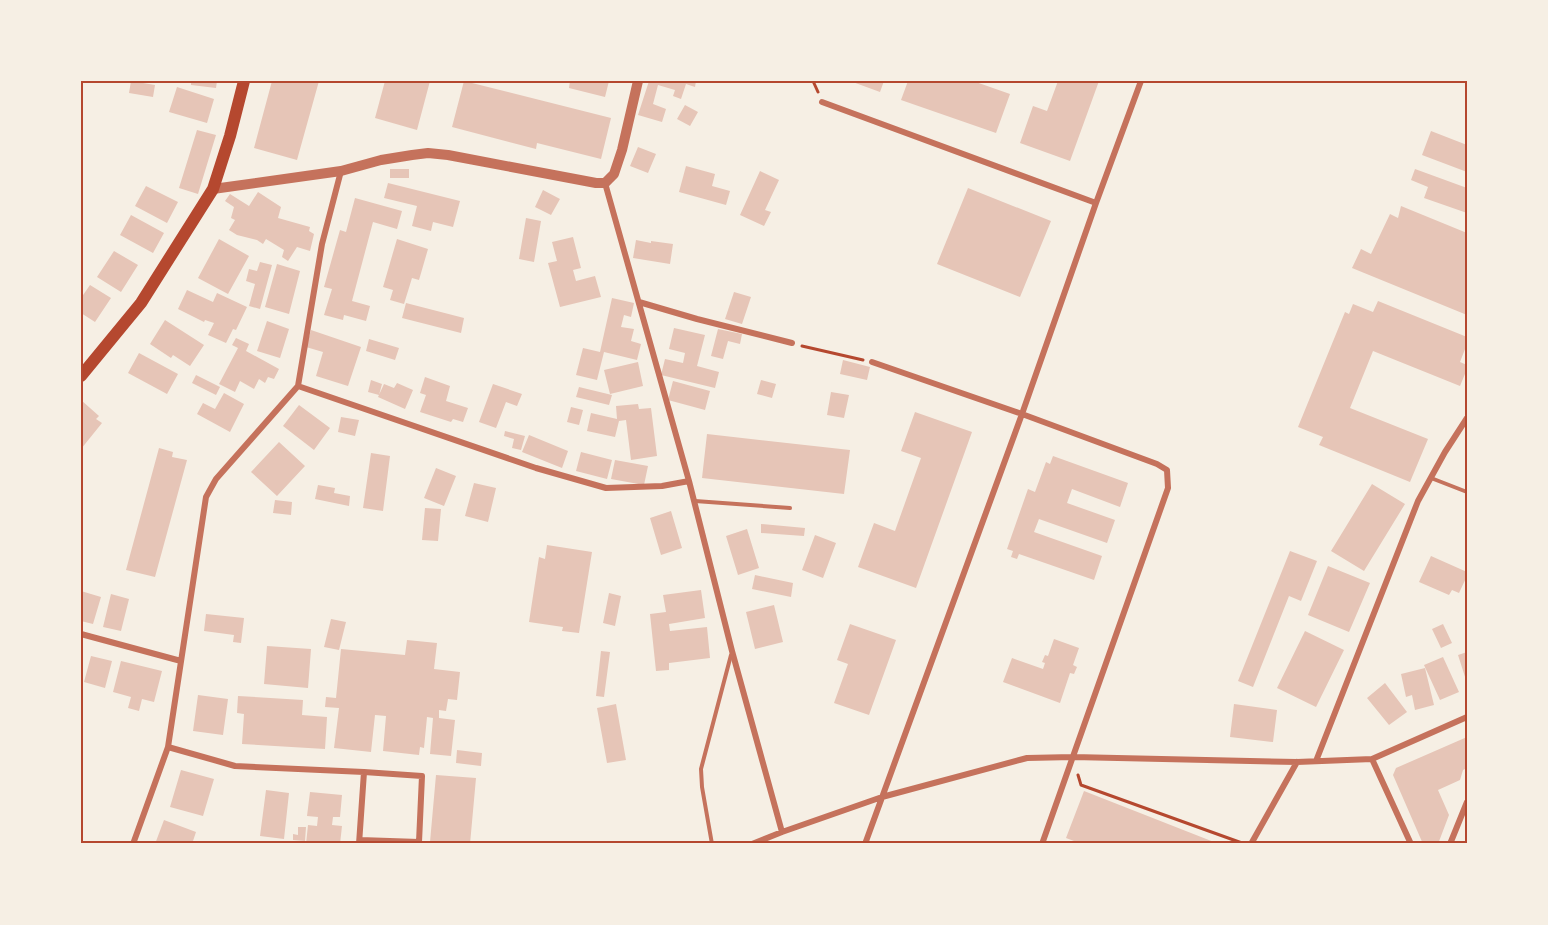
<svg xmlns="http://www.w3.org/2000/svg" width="1548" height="925" font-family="'Exo 2',sans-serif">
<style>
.building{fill:#e6c5b7}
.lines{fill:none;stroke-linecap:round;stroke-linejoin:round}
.path{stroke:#b5482f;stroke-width:3}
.service{stroke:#c5725c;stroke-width:4}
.minor{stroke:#c5725c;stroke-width:6}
.tertiary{stroke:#c5725c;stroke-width:10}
.secondary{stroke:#b5482f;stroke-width:12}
.neatline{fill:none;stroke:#b5482f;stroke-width:2}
</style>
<rect width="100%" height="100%" fill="#f6efe4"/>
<path class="building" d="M131 81 155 85 153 97 129 93Z
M191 81H217L216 88 191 85Z
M272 81H319L297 160 254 148Z
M385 81H430L417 130 375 118Z
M464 81 611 118 601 159 537 143 536 149 452 127Z
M570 81H609L605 97 569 88Z
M649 81H696L695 87 686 84 681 99 673 96 675 90 658 85 653 104 666 109 662 122 638 115Z
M850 81H884L880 92Z
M908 81H973L1010 94 996 133 901 100Z
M1058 81H1099L1070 161 1020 143 1033 106 1047 111Z
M177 87 214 99 207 123 169 112Z
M685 105 698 112 690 126 677 119Z
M197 130 216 135 198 194 179 188Z
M1431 131 1467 145V172L1422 155Z
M638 147 656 154 648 173 630 166Z
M686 166 715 174 712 186 730 191 726 205 679 192Z
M390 169H409V178H390Z
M1415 169 1467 188V213L1424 198 1428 187 1411 180Z
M760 171 779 180 765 210 771 212 764 226 740 215Z
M388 183 460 201 453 227 433 222 431 231 412 226 417 206 384 198Z
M146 186 178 202 167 223 135 206Z
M968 188 1051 221 1020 297 937 264Z
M543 190 560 199 551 215 535 207Z
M258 192 281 207 278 218 310 227 309 231 314 234 310 251 297 247 288 261 282 257 284 250 266 239 263 244 257 240 237 235 229 230 235 220 231 218 234 207 225 201 230 194 249 206Z
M355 198 402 211 397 229 373 222 352 301 370 306 366 321 344 315 343 320 324 315 332 289 324 287 340 230 346 232Z
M1401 206 1467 233V315L1352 268 1361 249 1371 254 1390 214 1398 218Z
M131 215 164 233 153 253 120 235Z
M526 218 541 221 534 262 519 259Z
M573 237 581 268 573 270 576 281 595 276 601 297 560 307 548 263 557 261 552 242Z
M219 239 249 256 228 294 198 278Z
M397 239 428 249 419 280 412 278 404 304 390 300 393 290 383 287Z
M636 240 651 243V241L673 244 670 264 633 258Z
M114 251 138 265 121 292 97 277Z
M260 262 272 265 260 309 249 306 255 284 246 281 249 269 257 271Z
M277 264 300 271 289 314 265 307Z
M90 285 111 298 95 322 81 313V298Z
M187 290 213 302 217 293 247 307 236 330 233 329 226 343 208 335 214 323 205 320 204 322 178 309Z
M734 292 751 297 742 324 725 319Z
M612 298 634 303 631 317 624 315 621 327 634 329 631 341 641 344 637 360 604 352 597 380 576 375 583 348 600 352Z
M1378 301 1467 337V344L1460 362 1467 365V369L1460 386 1373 351 1350 408 1428 439 1410 482 1319 445 1323 437 1298 427 1345 312 1349 314 1353 304 1373 312Z
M406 303 464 318 461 333 402 318Z
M165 320 204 345 190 366 173 355 171 358 150 344Z
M267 321 289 329 280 358 257 351Z
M674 328 705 335 697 366 719 372 715 388 661 375 665 359 683 363 685 353 669 349Z
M718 329 742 334 740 344 728 341 723 359 711 356Z
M311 330 361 347 348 386 316 376 323 352 306 347Z
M236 338 249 344 246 351 279 369 274 379 268 377 265 383 259 379 254 389 240 381 235 392 219 384 238 348 232 345Z
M369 339 399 348 395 360 366 351Z
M139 353 178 374 167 394 128 373Z
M843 360 870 367 867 380 840 374Z
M638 362 643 386 610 394 604 370Z
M196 375 220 387 216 395 192 383Z
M425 377 450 386 446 401 468 408 463 422 453 419 451 422 420 412 426 395 420 393Z
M371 380 382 384 379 395 368 392Z
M761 380 776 384 772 398 757 394Z
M673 381 710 391 705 410 668 400Z
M397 383 413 390 405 409 378 397 384 384 394 388Z
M493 384 522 394 517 406 506 402 496 428 479 422Z
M579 387 612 395 609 405 576 397Z
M831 392 849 395 844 418 827 415Z
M224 393 244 404 230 432 197 414 203 403 215 409Z
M81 400 99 416 96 419 102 423 81 449Z
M638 404 639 409 651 408 657 456 631 460 626 420 619 421 615 437 587 431 591 413 617 419 616 406Z
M299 405 330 428 314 450 283 426Z
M571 407 583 410 579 425 567 422Z
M915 412 972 432 916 588 858 567 874 523 895 531 921 458 901 451Z
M341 417 359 420 355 436 338 432Z
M505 431 525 436 521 450 512 448 514 439 504 436Z
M707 434 850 450 844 494 702 478Z
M529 435 568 451 562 468 522 452Z
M279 442 305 466 277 496 251 472Z
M159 448 173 452 172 457 187 460 155 577 126 570Z
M581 452 612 460 607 479 576 471Z
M371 453 390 456 383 511 363 508Z
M1053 456 1128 483 1120 507 1072 489 1067 503 1115 520 1107 543 1039 519 1034 532 1102 556 1094 580 1019 554 1017 559 1011 557 1013 551 1007 549 1028 489 1035 492 1046 462 1050 464Z
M615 460 648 466 644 485 611 479Z
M436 468 456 476 444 506 424 498Z
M474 483 496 488 488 522 465 516Z
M1372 484 1405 504 1364 571 1331 551Z
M318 485 335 488 334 493 350 496 349 506 315 499Z
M275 500 292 502 291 515 273 513Z
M425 508 441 509 438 541 422 540Z
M671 511 682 548 661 555 650 518Z
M761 524 805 528 804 536 761 533Z
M747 529 759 568 738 575 726 536Z
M815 535 836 543 823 578 802 570Z
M547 545 592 552 579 633 562 631 563 627 529 622 539 557 545 559Z
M1290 551 1317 561 1301 601 1289 596 1253 687 1238 681Z
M1431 556 1467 572V576L1459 593 1452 590 1449 595 1419 582Z
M1328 566 1370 583 1349 632 1308 615Z
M755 575 793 583 791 597 752 589Z
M701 590 705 618 669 624 670 631 707 627 710 658 669 663V670L656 671 650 614 666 612 663 595Z
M81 591 101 597 93 624 81 621Z
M609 593 621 596 615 626 603 623Z
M111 594 129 599 121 631 103 627Z
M774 605 783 642 755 649 746 612Z
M206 614 244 618 241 643 233 642 234 635 204 631Z
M331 619 346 622 339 650 324 647Z
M850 624 896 640 869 715 834 703 848 664 837 660Z
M1443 624 1452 643 1441 648 1432 629Z
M1305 631 1344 650 1316 707 1277 688Z
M1054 639 1079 648 1073 665 1077 667 1074 674 1070 673 1060 703 1003 682 1012 658 1043 669 1045 663 1042 662 1045 655 1048 656Z
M407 640 437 643 434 669 460 672 457 700 448 699 446 711 439 710V718L455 720 451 756 430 754 433 718 427 717 424 748 420 747 419 755 383 751 386 716 375 715 371 752 334 748 339 708 325 707 326 697 336 698 341 649 405 655Z
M267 646 311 649 308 688 264 684Z
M601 651 610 652 604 697 596 696Z
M1467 652V680H1466L1458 655Z
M91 656 112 661 105 688 84 682Z
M1443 657 1459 692 1440 700 1424 665Z
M121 661 162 671 154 702 142 699 139 711 128 708 131 697 113 692Z
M1425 668 1434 705 1415 710 1412 695 1406 697 1401 674Z
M1385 683 1407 712 1389 725 1367 698Z
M198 695 228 699 223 735 193 731Z
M238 696 303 700 302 715 327 717 325 749 242 744 244 714 237 713Z
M616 704 626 760 607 763 597 708Z
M1234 704 1277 710 1273 742 1230 737Z
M1467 737V768L1463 770 1460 780 1438 790 1449 815 1438 844H1423L1393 775 1396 768Z
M457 750 482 753 481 766 456 763Z
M181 770 214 779 203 816 170 807Z
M436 775 476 778 470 844 430 842Z
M266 790 289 793 284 839 260 836Z
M1084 791 1219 844H1082L1066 838Z
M310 792 342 795 340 817H333L332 825 342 826 340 844H306L308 825 317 826 318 817 307 816Z
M164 820 196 832 192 844H155Z
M298 827H306L305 841 293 840V834L298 835Z"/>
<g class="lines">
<path class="path" d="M813 81 818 92
M802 346 863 360
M1078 775 1081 785 1242 843"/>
<path class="service" d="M1431 478 1467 492
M695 501 790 508
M712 844 702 787 701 769 731 655"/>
<path class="minor" d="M822 102 1096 203
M605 183 689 481 732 651 782 832
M639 302 697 319 792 343
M872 362 1022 414 1157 464 1167 470 1168 488 1042 844
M298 386 536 468 606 488 662 486 689 481
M81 634 181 661
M168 747 235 766 364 772 359 844
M1372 759 1411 844
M1316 761 1418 501 1445 452 1467 418
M360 840 419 842 422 776 364 772
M133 844 168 747 206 497 216 479 298 386 322 244 341 171
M752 844 782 832 882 797 1027 758 1073 757 1297 762 1372 759 1467 717
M865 844 1022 414 1096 203 1141 81
M1251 844 1297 762
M1450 844 1467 802"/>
<path class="tertiary" d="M213 189 341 171 381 160 412 155 428 153 448 155 596 183H605L614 174 622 150 638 81"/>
<path class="secondary" d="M81 376 141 303 213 189 230 136 244 81"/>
</g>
<rect width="1548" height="925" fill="none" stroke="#f6efe4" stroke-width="165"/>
<rect x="82" y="82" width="1384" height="760" class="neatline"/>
</svg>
